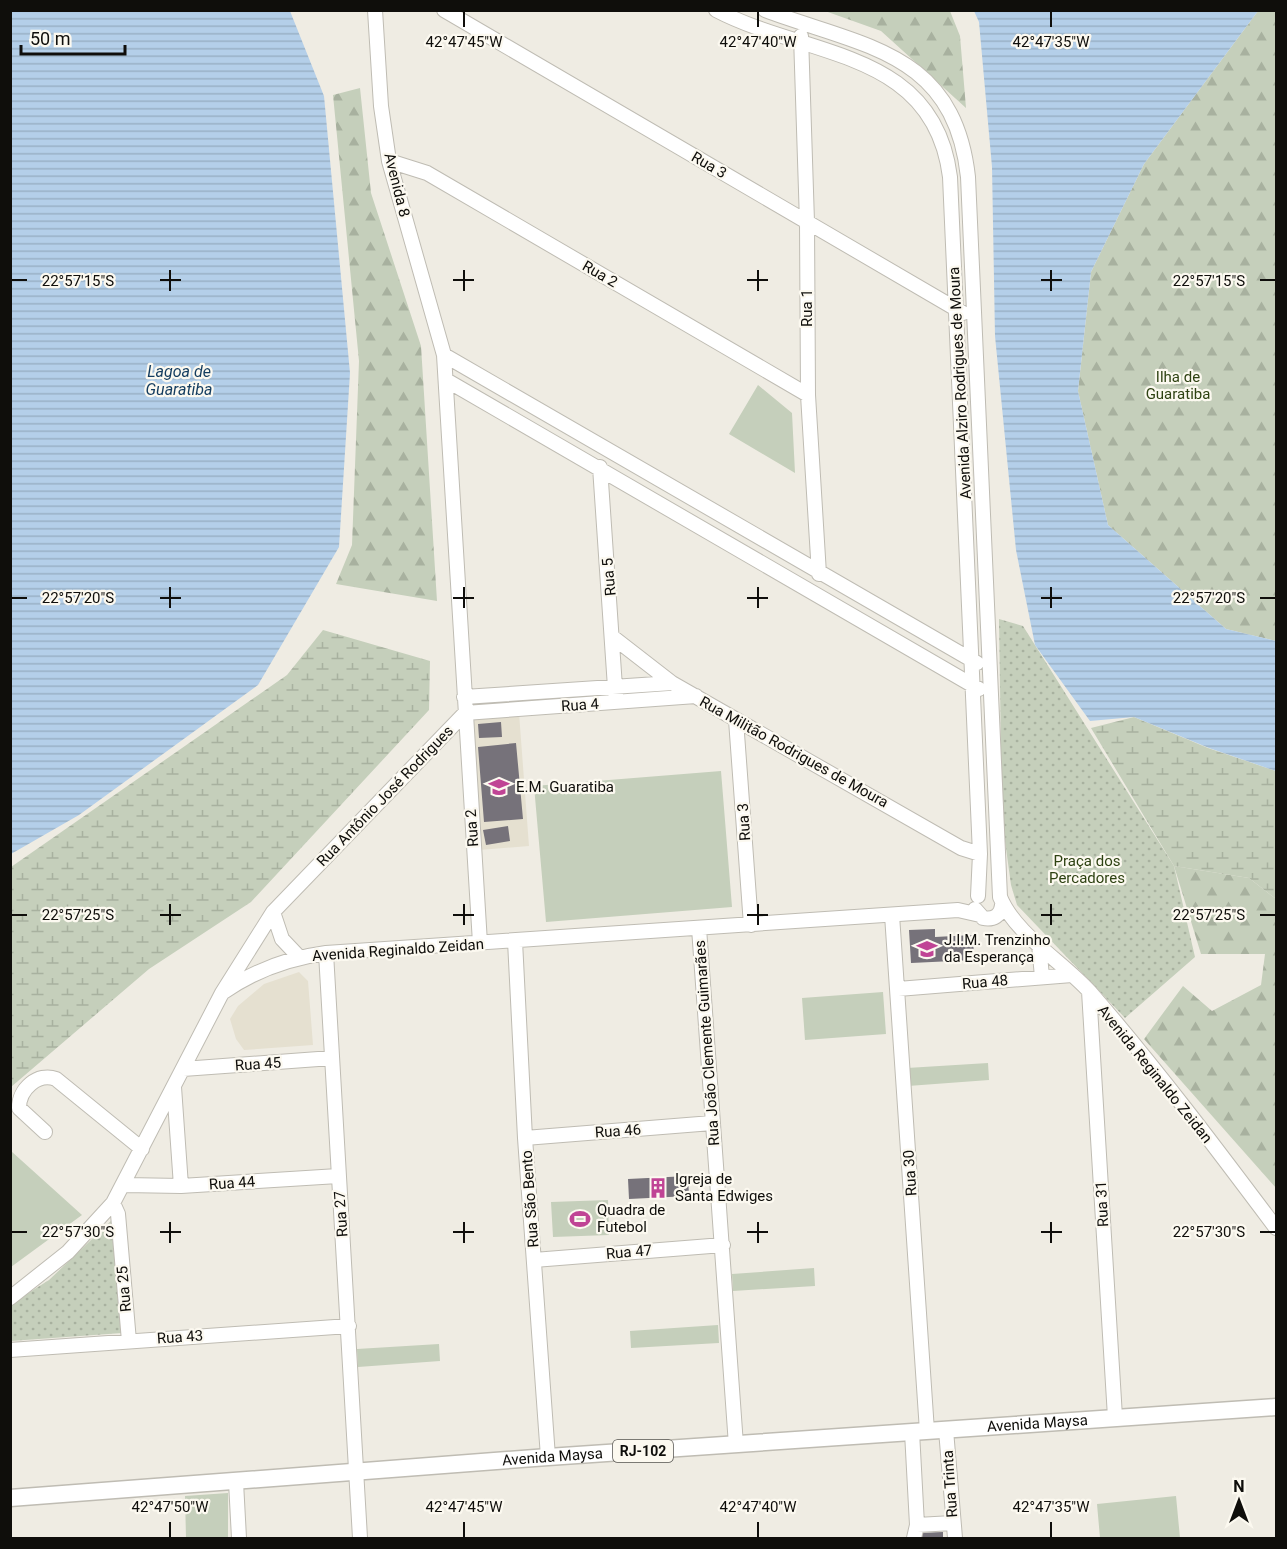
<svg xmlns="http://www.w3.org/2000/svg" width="1287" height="1549" font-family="Roboto,sans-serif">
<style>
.built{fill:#e5e0d0}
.green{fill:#c5cfbb}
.forest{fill:url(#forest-firs)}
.wetland{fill:url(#wetland-marsh)}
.park{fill:url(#park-dots)}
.water{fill:url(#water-rules)}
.building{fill:#76727a}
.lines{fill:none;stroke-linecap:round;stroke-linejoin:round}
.minor-casing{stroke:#bfbcb3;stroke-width:16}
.major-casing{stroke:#bfbcb3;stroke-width:19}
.minor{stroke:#fff;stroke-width:14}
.major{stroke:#fff;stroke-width:16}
.ticks{fill:none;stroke:#0f0e0b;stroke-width:2}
.labels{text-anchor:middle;stroke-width:4.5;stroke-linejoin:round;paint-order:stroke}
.shield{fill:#fcf9f0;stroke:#565450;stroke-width:1.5}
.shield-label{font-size:14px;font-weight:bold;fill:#0f0e0b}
.street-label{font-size:15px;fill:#0f0e0b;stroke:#fcf9f0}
.park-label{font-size:15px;fill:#2e4212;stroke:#fcf9f0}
.poi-label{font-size:15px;fill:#0f0e0b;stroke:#fcf9f0;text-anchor:start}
.water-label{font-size:16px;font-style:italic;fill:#133c5f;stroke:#fcf9f0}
.ticks-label{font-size:15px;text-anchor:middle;fill:#0f0e0b;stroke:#fcf9f0;stroke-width:4.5;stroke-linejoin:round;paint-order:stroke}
</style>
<defs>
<pattern id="forest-firs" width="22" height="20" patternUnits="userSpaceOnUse" patternTransform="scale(1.5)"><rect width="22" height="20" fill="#c5cfbb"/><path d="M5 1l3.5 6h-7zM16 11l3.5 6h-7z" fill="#a8b19f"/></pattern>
<pattern id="wetland-marsh" width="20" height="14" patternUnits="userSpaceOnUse" patternTransform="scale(1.5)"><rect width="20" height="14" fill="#c5cfbb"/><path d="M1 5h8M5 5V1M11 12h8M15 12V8" fill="none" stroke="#a8b19f"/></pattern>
<pattern id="park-dots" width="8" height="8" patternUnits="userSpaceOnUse" patternTransform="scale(1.5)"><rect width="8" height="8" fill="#c5cfbb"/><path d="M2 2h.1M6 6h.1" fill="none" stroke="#a8b19f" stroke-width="1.8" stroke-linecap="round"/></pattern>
<pattern id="water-rules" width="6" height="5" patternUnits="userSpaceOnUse" patternTransform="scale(1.5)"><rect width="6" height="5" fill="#b4cfe9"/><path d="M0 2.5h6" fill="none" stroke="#9ab1c6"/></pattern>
</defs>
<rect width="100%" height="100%" fill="#efece3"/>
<path class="built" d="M519 713 529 846 479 850 469 717Z
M299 972 308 981 313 1045 244 1050 236 1039 230 1019 238 1006 264 984Z"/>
<path class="green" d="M758 385 792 413 795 473 729 434Z
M721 771 732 907 546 922 534 786Z
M883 992 886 1034 805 1040 802 998Z
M988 1063 989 1080 908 1086 907 1068Z
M11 1151 82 1215 11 1267H10Z
M608 1200 609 1235 553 1237 551 1202Z
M814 1268 815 1286 733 1291 732 1274Z
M718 1325 719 1343 631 1348 630 1331Z
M439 1344 440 1361 358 1367 357 1349Z
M228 1493V1538H186L185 1496Z
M1176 1496 1180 1538H1100L1097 1504Z"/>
<path class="forest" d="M825 11H950L960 36 966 108 881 31Z
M1258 11H1276V641L1226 629 1108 525 1078 391 1091 272 1144 164Z
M360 88 371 193 421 346 437 601 336 584 352 545 359 361 333 95Z
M1174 866 1249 878 1276 899V1188L1144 1039 1183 986 1212 1011 1261 985 1265 954H1201Z"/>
<path class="wetland" d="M323 630 430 661 429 710 251 902 149 969 11 1087V867L287 675Z
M1134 717 1208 748 1276 771V899L1249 878 1174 866 1091 728Z"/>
<path class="park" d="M999 619 1023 626 1174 866 1195 957 1125 1018 1017 905 1011 885 1002 819Z
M112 1220 122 1333 11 1341V1304L49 1280Z"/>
<path class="water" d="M11 10 290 11 324 96 350 373 339 547 258 685 79 815 11 854Z
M974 11H1258L1144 164 1091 272 1078 391 1108 525 1226 629 1276 641V771L1209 748 1134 717 1090 721 1035 645 1016 550 995 336 992 167 979 22Z"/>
<path class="building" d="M501 722 502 737 479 738 478 724Z
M516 743 523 819 484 822 478 747Z
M508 826 510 841 486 845 483 830Z
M935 929V937L973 935 974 960 911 963 909 930Z
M688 1176 689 1196 629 1199 628 1179Z
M943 1532V1538H920V1533Z"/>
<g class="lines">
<g class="minor-casing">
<path id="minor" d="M375 10 381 106 389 161 444 355 480 943
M444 10 963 313
M716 10C808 58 934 49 950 177L980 854 978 896
M765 10C863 47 954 51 968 177L1000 897C1015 934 1063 962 1090 992 1156 1068 1216 1148 1276 1228
M801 36 807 222 808 395 819 574
M389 161 427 173 808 395
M444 355 977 663
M446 380 979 689
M600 467 616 702
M614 638 672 683 961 848 980 854
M464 697 672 683
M465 713 696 696
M736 720 751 925
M975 909 983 918C993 920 1001 916 1002 905
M273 912 282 939 300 958
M892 915 927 1431
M699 928 736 1445
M515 941 525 1138 548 1457
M1039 944 1042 977
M326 953 360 1538
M898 989 1072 975
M1089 991 1115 1417
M222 993C252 972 289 958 326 953L958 910 980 915
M183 1069 332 1058
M174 1087 181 1186
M45 1132 19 1108C19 1089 38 1072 56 1079L142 1149
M525 1138 712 1123
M125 1185 181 1186 338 1176
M113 1203 118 1214 129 1341
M534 1260 723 1245
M10 1298 68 1252 113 1203 222 993 273 912 465 713
M10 1350 349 1326
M946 1430 955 1538
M912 1432 917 1525 914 1538
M236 1482 239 1538
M917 1525 953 1523"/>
</g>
<g class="major-casing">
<g id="major">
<path id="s1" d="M10 1498 548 1457 1276 1407"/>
</g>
</g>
<use href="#minor" class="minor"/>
<use href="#major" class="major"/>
</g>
<path class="ticks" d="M464 12V27M758 12V27M1051 12V27M170 270V291M464 270V291M758 270V291M1051 270V291M12 280H27M160 280H181M453 280H474M747 280H768M1041 280H1062M1260 280H1275M170 587V608M464 587V608M758 587V608M1051 587V608M12 598H27M160 598H181M453 598H474M747 598H768M1041 598H1062M1260 598H1275M170 904V925M464 904V925M758 904V925M1051 904V925M12 915H27M160 915H181M453 915H474M747 915H768M1041 915H1062M1260 915H1275M170 1222V1243M464 1222V1243M758 1222V1243M1051 1222V1243M12 1232H27M160 1232H181M453 1232H474M747 1232H768M1041 1232H1062M1260 1232H1275M170 1522V1537M464 1522V1537M758 1522V1537M1051 1522V1537"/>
<defs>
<g id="school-bare" transform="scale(1.62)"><path d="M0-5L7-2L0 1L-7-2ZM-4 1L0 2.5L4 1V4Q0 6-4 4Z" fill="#c04495" stroke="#fcf9f0" stroke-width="2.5" paint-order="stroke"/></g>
<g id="building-bare" transform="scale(1.62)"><path d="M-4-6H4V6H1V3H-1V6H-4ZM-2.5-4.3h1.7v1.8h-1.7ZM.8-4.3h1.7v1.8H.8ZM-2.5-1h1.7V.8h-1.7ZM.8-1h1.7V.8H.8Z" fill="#c04495" stroke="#fcf9f0" stroke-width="2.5" paint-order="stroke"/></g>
<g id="stadium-bare" transform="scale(1.62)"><path d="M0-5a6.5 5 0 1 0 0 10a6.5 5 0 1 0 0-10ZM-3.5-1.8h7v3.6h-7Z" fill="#c04495" stroke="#fcf9f0" stroke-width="2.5" paint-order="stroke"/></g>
</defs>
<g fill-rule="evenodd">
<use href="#school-bare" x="499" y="787"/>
<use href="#school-bare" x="927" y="949"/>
<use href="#building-bare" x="658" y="1188"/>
<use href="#stadium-bare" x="580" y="1219"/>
</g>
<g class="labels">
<rect class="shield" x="613" y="1440" width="60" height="22" rx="4.5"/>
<g class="shield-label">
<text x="643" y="1456">RJ-102</text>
</g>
<g class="street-label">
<text transform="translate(709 165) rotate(30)" y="5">Rua 3</text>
<text transform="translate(397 185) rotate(76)" y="5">Avenida 8</text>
<text transform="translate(600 274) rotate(30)" y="5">Rua 2</text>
<text transform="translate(807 308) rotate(-90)" y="5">Rua 1</text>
<text transform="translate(960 383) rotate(-93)" y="5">Avenida Alziro Rodrigues de Moura</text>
<text transform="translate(609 577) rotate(-95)" y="5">Rua 5</text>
<text transform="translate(580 705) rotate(-4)" y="5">Rua 4</text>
<text transform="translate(794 752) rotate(29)" y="5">Rua Militão Rodrigues de Moura</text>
<text transform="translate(385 796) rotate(-46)" y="5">Rua Antônio José Rodrigues</text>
<text transform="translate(744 822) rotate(-94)" y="5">Rua 3</text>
<text transform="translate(472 828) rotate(-94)" y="5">Rua 2</text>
<text transform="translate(398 950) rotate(-4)" y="5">Avenida Reginaldo Zeidan</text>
<text transform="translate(985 982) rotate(-5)" y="5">Rua 48</text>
<text transform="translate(707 1043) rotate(-94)" y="5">Rua João Clemente Guimarães</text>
<text transform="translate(258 1064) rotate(-4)" y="5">Rua 45</text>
<text transform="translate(1155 1074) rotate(51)" y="5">Avenida Reginaldo Zeidan</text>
<text transform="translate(618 1131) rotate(-4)" y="5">Rua 46</text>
<text transform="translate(910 1173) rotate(-94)" y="5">Rua 30</text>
<text transform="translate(232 1183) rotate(-4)" y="5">Rua 44</text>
<text transform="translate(530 1199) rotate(-94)" y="5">Rua São Bento</text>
<text transform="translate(1102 1204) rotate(-93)" y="5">Rua 31</text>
<text transform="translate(341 1214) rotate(-94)" y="5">Rua 27</text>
<text transform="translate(629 1252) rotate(-5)" y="5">Rua 47</text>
<text transform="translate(124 1289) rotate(-95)" y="5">Rua 25</text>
<text transform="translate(180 1337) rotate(-4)" y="5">Rua 43</text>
<text dy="5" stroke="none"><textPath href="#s1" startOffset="1030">Avenida Maysa</textPath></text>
<text dy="5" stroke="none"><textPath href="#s1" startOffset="544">Avenida Maysa</textPath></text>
<text transform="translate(950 1484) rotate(-94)" y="5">Rua Trinta</text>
</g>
<g class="park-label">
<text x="1178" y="382">Ilha de<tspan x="1178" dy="17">Guaratiba</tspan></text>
<text x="1087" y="866">Praça dos<tspan x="1087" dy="17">Percadores</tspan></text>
</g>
<g class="poi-label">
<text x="516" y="792">E.M. Guaratiba</text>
<text x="944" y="945">J.I.M. Trenzinho<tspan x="944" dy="17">da Esperança</tspan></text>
<text x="675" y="1184">Igreja de<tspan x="675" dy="17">Santa Edwiges</tspan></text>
<text x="597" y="1215">Quadra de<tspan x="597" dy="17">Futebol</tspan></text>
</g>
<g class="water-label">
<text x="179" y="377">Lagoa de<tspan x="179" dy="18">Guaratiba</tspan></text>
</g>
</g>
<g class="ticks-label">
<text x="464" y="47">42°47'45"W</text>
<text x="758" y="47">42°47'40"W</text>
<text x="1051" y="47">42°47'35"W</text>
<text x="78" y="286">22°57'15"S</text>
<text x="1209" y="286">22°57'15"S</text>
<text x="78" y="603">22°57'20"S</text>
<text x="1209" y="603">22°57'20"S</text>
<text x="78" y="920">22°57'25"S</text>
<text x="1209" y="920">22°57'25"S</text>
<text x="78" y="1237">22°57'30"S</text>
<text x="1209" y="1237">22°57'30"S</text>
<text x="170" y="1512">42°47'50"W</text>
<text x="464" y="1512">42°47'45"W</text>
<text x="758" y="1512">42°47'40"W</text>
<text x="1051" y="1512">42°47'35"W</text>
</g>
<rect width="1287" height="1549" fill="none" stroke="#0f0e0b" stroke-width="24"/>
<g transform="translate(1239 1501)" stroke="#fcf9f0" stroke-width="4.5" paint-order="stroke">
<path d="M0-4.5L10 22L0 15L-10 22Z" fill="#0f0e0b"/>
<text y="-9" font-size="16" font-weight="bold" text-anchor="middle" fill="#0f0e0b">N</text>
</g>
<path d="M21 45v9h104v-9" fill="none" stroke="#0f0e0b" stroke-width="3"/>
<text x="30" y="45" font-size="18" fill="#0f0e0b" stroke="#fcf9f0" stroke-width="4.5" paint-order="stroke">50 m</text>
</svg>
